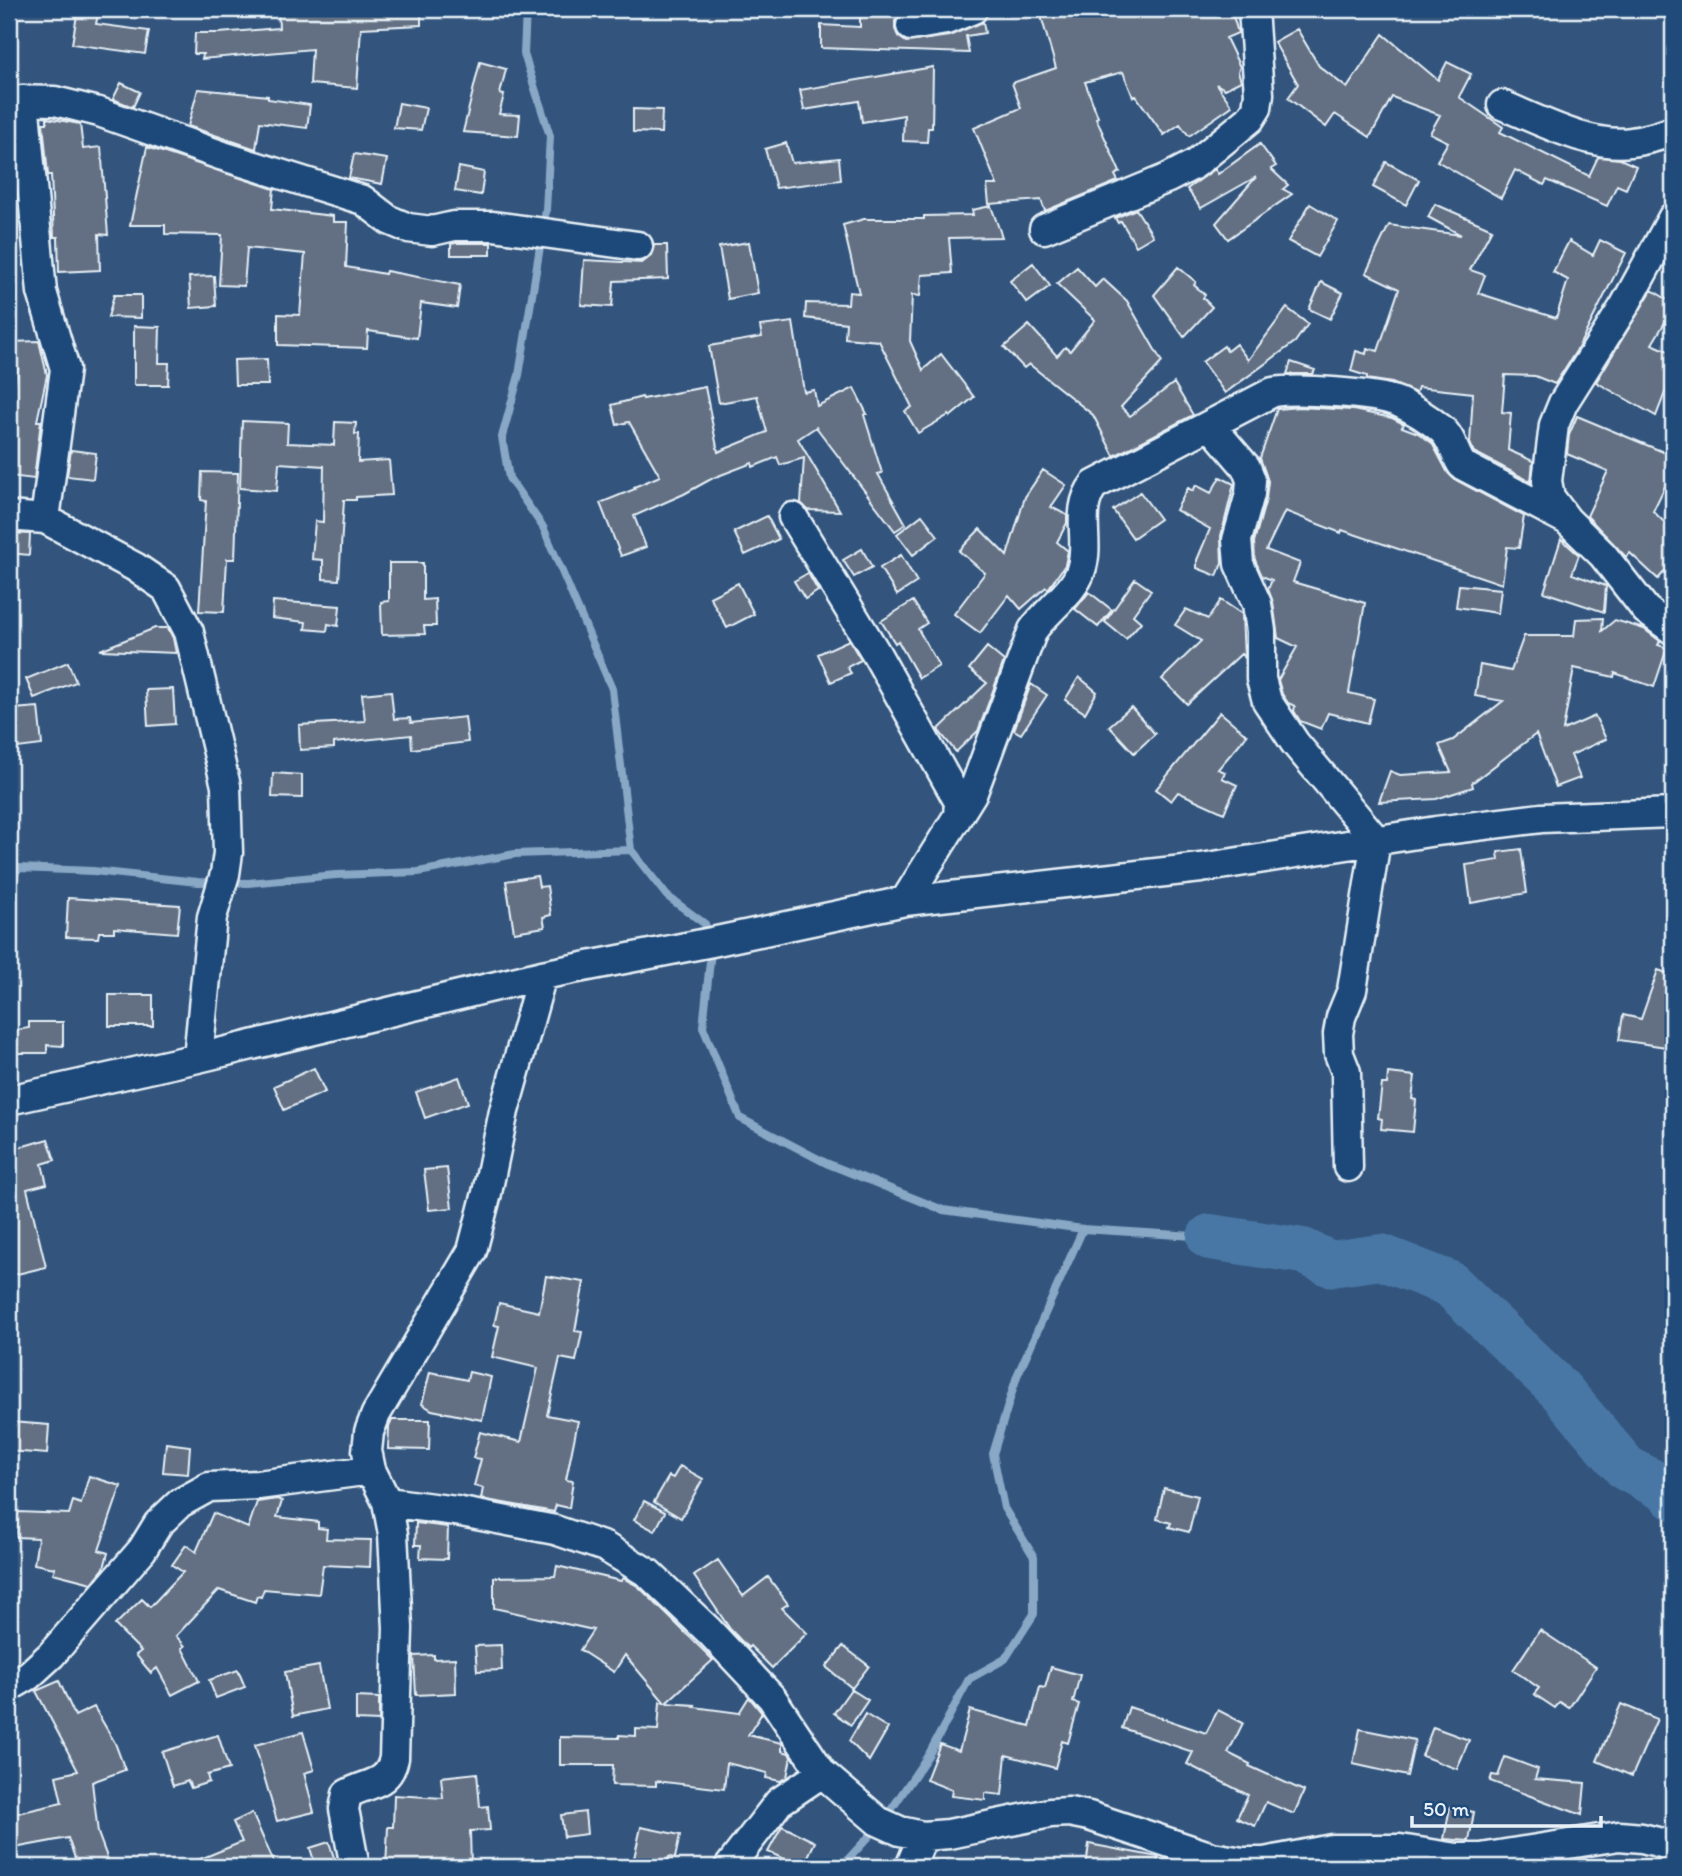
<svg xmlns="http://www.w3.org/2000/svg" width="1682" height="1876" font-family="Itim,sans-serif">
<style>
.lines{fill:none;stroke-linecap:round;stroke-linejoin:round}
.stream{stroke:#89a8c6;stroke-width:8}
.river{stroke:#4977a5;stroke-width:46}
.building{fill:#637083;stroke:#e8f1f8;stroke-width:2}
.minor-casing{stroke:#e8f1f8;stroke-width:33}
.minor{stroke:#1f4a7a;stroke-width:28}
</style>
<rect width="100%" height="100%" fill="#33557d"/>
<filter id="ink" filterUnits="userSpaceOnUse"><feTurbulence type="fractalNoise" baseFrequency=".0143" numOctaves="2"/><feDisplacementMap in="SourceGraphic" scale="14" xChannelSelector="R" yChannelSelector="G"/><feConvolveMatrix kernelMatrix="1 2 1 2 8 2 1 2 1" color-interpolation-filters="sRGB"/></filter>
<g filter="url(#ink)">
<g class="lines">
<path class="stream" d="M526 9 524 54 550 136 546 210 519 375 502 437 509 478 543 527 612 689 631 850 667 896 705 924 712 942 703 1027 740 1118 826 1163 943 1210 1083 1229 1210 1237
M9 886 18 868 93 871 198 882 248 883 336 875 418 872 515 854 631 850
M889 1813 929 1754 969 1679 1005 1659 1034 1614V1557L1004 1508 993 1454 1017 1376 1083 1229
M841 1867 875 1830"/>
<path class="river" d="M1210 1237 1303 1251 1331 1264 1381 1257 1450 1284 1560 1390 1626 1468 1667 1490 1673 1497"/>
</g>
<path class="building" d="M78 9H99L96 24 149 31 145 54 72 44Z
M278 9H421V25L361 28 357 88 310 84 312 49 202 59 203 54H194L195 33H219L279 28Z
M860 9H913L901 13 895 21V29L898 36 906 42 949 36 983 22 985 33 966 36 969 53 821 48V25L860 27Z
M1039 9H1231L1238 33 1226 38 1240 67 1238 71 1241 81 1225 89 1216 84 1232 106 1189 136 1180 124 1164 135 1136 96 1133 97 1123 72 1085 82 1098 117 1096 118 1120 172 1115 175 1118 181 1045 211 1041 200 989 204 987 185H997L974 128 1021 108 1012 83 1056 68Z
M1297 29 1319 66 1347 88 1383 34 1438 80 1447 62 1471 74 1459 97 1503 127 1500 132 1589 176 1598 157 1620 159 1636 166 1626 189 1617 185 1607 206 1547 180 1544 185 1515 170 1501 198 1437 161 1448 142 1430 133 1440 115 1392 97 1370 137 1335 114 1326 127 1288 98 1298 84 1274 42Z
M480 62 506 69 500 94 504 95 499 114 520 115 518 136 463 132Z
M933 67 932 128H928L927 142 903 141 904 115 862 122 859 101 804 110 800 90Z
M121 83 140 92 133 107 113 99Z
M198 89 268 96V99L310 105 307 128 260 122 256 149 188 126Z
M399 103 426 108 421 130 394 128Z
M633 109 662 110 661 133 633 132Z
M47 118 80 124 83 149 101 147 108 235 99 234 100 270 59 272 58 237H54L51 175H48L43 123H47Z
M786 143 792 163 839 158 841 180 776 188 765 149Z
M1260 144 1276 166 1271 169 1288 185 1283 189 1292 194 1228 239 1216 223 1256 177 1201 208 1187 189 1215 169 1218 174Z
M147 147 274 189 272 209 333 216V222H348L346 267 385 274 386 271 460 285 457 308 421 303 417 338 368 331 367 348 278 345V314L300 315 305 254 247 248 244 286 219 285 222 235 165 234V225H130Z
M354 154 387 159 382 184 349 178Z
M1386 162 1419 180 1406 205 1373 187Z
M459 167 484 172 481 195 455 191Z
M1310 204 1338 221 1317 257 1288 241Z
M1435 204 1492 229 1470 270 1485 275 1478 293 1556 318 1568 280 1553 272 1569 241 1593 255 1600 240 1626 253 1578 348 1555 384 1535 376 1505 375 1502 412 1511 413 1508 450 1533 461 1531 482 1474 452 1470 443 1473 393 1418 387 1416 393 1392 383 1367 379V376L1351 371 1356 351 1366 354 1367 348 1378 351 1399 289 1366 273 1389 225 1461 235 1428 217Z
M991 206 1002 237 949 238 952 273 922 275 920 296 912 295 910 341 923 370 941 354 974 397 950 417 949 415 918 433 905 411 912 407 879 341 845 338 846 323 805 318 806 303 848 304 849 292 859 293 843 225 864 219H924V216L973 215 972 210Z
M1136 209 1153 236 1136 246 1121 221 1118 223 1115 218Z
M749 242 758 293 728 299 719 247Z
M456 243H491V255H451V244Z
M654 245H667L668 279 614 281 612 307 581 305 584 260 642 263 651 256Z
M1033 263 1050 286 1027 303 1010 281Z
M1077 267 1095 287 1103 279 1127 301 1162 362 1121 407 1130 416 1174 383 1193 415 1114 456 1093 415 1029 364 1024 368 1004 347 1029 325 1057 356 1065 347 1070 351 1095 320 1057 284Z
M1178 267 1196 282 1194 285 1205 295 1203 298 1212 307 1184 337 1154 295Z
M214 276 216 306 191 308 189 277Z
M1321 282 1343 293 1330 319 1309 309Z
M1652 290 1673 303V309L1652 344 1673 353V372L1656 416 1596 382Z
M114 295H141V318L108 317Z
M1287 308 1308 324 1295 342 1225 393 1202 362 1224 346 1227 351 1236 344 1248 360Z
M793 322 804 392 814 390 817 406 854 388 867 414 864 415 882 473 878 474 906 524 895 531 816 427 798 439 840 511 808 510 801 503 804 458 780 465 777 457 753 467 752 463 713 478 684 494 634 516 646 547 621 556 600 503 635 489 634 487 660 476 629 422 617 425 612 405 642 397 643 399 705 387 718 452 767 432 757 396 719 403 709 346 762 337 760 326Z
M134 326 160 327 159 363H169L168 385H134Z
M39 341 47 375 37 421H41L34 479 9 476 14 432 9 431V411L18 369H11V342Z
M267 359 268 385H235L234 360Z
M1291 362 1315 370 1313 374H1287Z
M1299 407 1353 410 1392 418 1404 424 1402 427 1418 433 1432 443 1448 473 1454 479 1524 516 1519 548 1507 547 1502 584 1342 530 1341 533 1285 511 1266 550 1300 563 1293 582 1365 603 1349 693 1374 699 1368 723 1328 713 1321 729 1300 721 1294 711 1295 706 1288 703 1282 694 1278 680 1297 647 1278 638 1273 602 1268 589 1272 580 1262 576 1255 560 1254 542 1266 499 1268 481 1260 458 1277 409Z
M1577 416 1673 456V470L1653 511 1673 531V562L1658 579 1630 553 1626 557 1587 516 1608 471 1567 454 1569 435Z
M242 421 288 423 287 443 334 445 335 422 356 423 355 434H359L358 462 389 460 392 495 356 497V500H344L339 580 323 579V560L312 559 315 521 323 522 324 466 279 463 277 491 240 488Z
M71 450 96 453 93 479 67 476Z
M1043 470 1066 485 1051 507 1067 515V523L1057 542 1068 551 1065 565 1048 589 1046 587 1021 609 1009 595 980 633 954 614 985 573 959 551 980 529 1007 556 1025 497Z
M202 472 238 473 235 559H227L224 612 199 611 206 501 201 500Z
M1220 477 1234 484 1221 536 1222 563 1217 576 1197 568V560L1210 529 1176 510 1188 488 1193 491 1196 485 1211 493Z
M1140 492 1160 519 1133 538 1113 510Z
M922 515 938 536 913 555 897 534Z
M767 516 779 539 745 555 734 532Z
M9 533 30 534 29 555 9 553Z
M1561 539 1579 555 1572 574 1606 586 1604 612 1544 592Z
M862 549 872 567 854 577 843 560Z
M901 555 917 582 897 595 880 568Z
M389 563H423V600L435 599 436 626H424L425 634 382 635 381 602 389 601Z
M808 573 818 591 805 599 794 581Z
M1135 579 1151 590 1133 615 1141 622 1126 639 1105 622Z
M738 583 754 614 727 628 710 597Z
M1459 585 1501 589 1498 613 1456 607Z
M1089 592 1112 610 1098 627 1075 609Z
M1221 600 1242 614 1244 657 1241 654 1187 704 1162 679 1201 641 1175 625 1186 609 1208 619Z
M273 601 340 606 338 626 328 624 327 631 305 629 306 622 272 618Z
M913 601 927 623 918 629 939 666 919 678 898 641 895 643 881 621Z
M1603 618 1602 631 1615 620 1644 629 1660 641 1658 645 1667 648 1654 687 1615 673 1614 677 1574 668 1563 730 1595 716 1606 739 1571 755 1580 778 1556 787 1536 734 1472 783 1473 787 1436 799 1379 802 1390 771 1400 775 1451 772 1439 745 1453 740 1503 701 1475 696 1480 665 1511 671 1524 636H1574L1576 619Z
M155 628H168L173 638 176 653 100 650Z
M849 640 861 660 847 667 851 673 831 682 818 654Z
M987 647 1004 661 978 731 956 752 938 730 987 683 969 669Z
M68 662 76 682 34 698 26 679Z
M1079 677 1097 692 1085 713 1065 700Z
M1031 684 1047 695 1021 734 1014 730Z
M173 689 175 724 148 726 146 690Z
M391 691 394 719 410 718 411 723 465 717 468 742 412 749 411 735 334 743V748L300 750 299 725 365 721 362 694Z
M38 707 42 745 18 748 14 709Z
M1131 707 1155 734 1134 753 1109 726Z
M1220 712 1247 735 1218 769 1225 772 1222 778 1237 785 1224 813 1178 792 1171 801 1156 789Z
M273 773 302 775V798L272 797Z
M1521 849 1527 893 1471 903 1466 865 1499 860 1498 852Z
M537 876 539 887 547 886 551 915 543 917 545 927 514 932 506 881Z
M68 898 180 905 177 933 114 928V932H99L98 938 66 937Z
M1658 970 1673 975V1048L1619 1040 1623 1015 1641 1019Z
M109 995H153V1026H109Z
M29 1022H63V1046L47 1045V1053H9V1031L29 1028Z
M314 1068 325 1092 284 1110 274 1086Z
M1388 1073 1415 1076 1412 1099 1416 1100 1413 1132 1381 1129 1382 1119 1378 1118 1382 1084H1387Z
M459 1077 468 1103 425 1118 416 1092Z
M48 1139 55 1160 42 1164 47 1184 27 1189 46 1267 9 1276V1148H17Z
M447 1168 452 1208 429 1210 424 1170Z
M546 1276 584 1282 575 1331 582 1332 576 1361 560 1358 547 1415 578 1421 566 1480 573 1481 569 1508 556 1505 554 1512 481 1499 483 1488 474 1486 481 1459 473 1458 480 1432 521 1442 538 1368 492 1357 499 1326 494 1325 499 1303 539 1312Z
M430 1372 467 1380 469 1372 491 1377 482 1420 432 1410 422 1404Z
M392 1420H430L429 1450 388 1449 389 1427Z
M11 1422 49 1425 47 1454 9 1451Z
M166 1443 190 1446 188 1474 163 1472Z
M680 1466 703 1479 681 1518 654 1502 669 1476 673 1478Z
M89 1476 121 1486 99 1550 108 1553 104 1568 92 1583 53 1573 55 1568 34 1564 38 1538 16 1537 18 1512 69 1514 73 1501 81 1504Z
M1164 1488 1198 1496 1189 1532 1169 1527 1171 1523 1157 1519Z
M277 1499 282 1501 277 1517 318 1522V1528L327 1529 326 1539 371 1540 370 1567 323 1565 319 1594 264 1589 261 1597 257 1596 255 1602 219 1590 176 1636 185 1646 182 1648 199 1681 172 1695 157 1668 151 1673 136 1655 141 1651 115 1625 142 1599 150 1607 183 1572 172 1565 186 1545 196 1552 213 1513 248 1528 257 1502Z
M644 1501 665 1512 655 1531 634 1520Z
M416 1523 448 1527 447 1559 420 1558 421 1545H415Z
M718 1560 743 1596 768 1577 788 1604 782 1608 807 1633 772 1668 750 1646 748 1648 730 1629 694 1576Z
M557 1566 621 1581 623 1578 638 1586 713 1660 666 1703 695 1705 694 1707 739 1713 749 1697 762 1713 748 1735 782 1743V1751L789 1753 791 1757 787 1777 780 1781 766 1778 767 1773 727 1763 724 1789 656 1781V1786L612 1785 613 1765H560V1737L619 1738V1735L636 1736V1729L658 1730 660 1702 665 1703 625 1655 614 1672 580 1650 593 1630 494 1608V1577L555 1576Z
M1540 1630 1596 1667 1569 1708 1560 1702 1555 1708 1534 1694 1539 1688 1513 1670Z
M501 1645 502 1670 477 1671 475 1646Z
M843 1646 869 1666 852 1688 826 1667Z
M434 1655V1659L455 1658 456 1693 416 1695 414 1656Z
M319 1666 327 1709 293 1716 285 1672Z
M1051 1667 1080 1675 1073 1702 1079 1704 1068 1743 1062 1741 1055 1768 1006 1755 1002 1795 985 1793V1800L951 1796 952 1790 926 1780 940 1744 959 1751 970 1710 1030 1726 1040 1687 1045 1688Z
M238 1670 245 1687 216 1698 209 1680Z
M59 1681 75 1716 94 1707 115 1743 125 1770 92 1782 98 1833 108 1860 87 1867H78L68 1838 9 1849V1815L62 1803 56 1776 78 1771 36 1691Z
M851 1689 868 1700 851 1725 834 1713Z
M356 1697 379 1698V1721L356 1720Z
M1621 1704 1657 1719 1632 1776 1597 1761Z
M1129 1707 1206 1733 1218 1710 1243 1723 1228 1753 1250 1764 1249 1766 1304 1791 1294 1814 1266 1802 1255 1826 1237 1818 1248 1795 1187 1764 1193 1752 1122 1728Z
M865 1714 888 1728 869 1761 849 1741Z
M1433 1727 1469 1740 1457 1769 1422 1756Z
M1360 1729 1415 1740 1407 1776 1353 1764Z
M303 1732 314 1770 304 1773 314 1812 277 1821 255 1745Z
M218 1735 229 1769 207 1775 209 1782 191 1788 188 1781 173 1786 162 1752Z
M1505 1757 1538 1769 1535 1779 1585 1783 1582 1815 1490 1781 1492 1775 1498 1776Z
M477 1773 480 1807 488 1806 490 1830 470 1831 471 1867H386L388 1827H393L394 1795 443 1798 441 1777Z
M1450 1807 1474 1812 1469 1841 1444 1839Z
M585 1812 587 1834 564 1837 561 1815Z
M252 1813 276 1867H181L242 1842 233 1822Z
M782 1826 815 1842 803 1867 768 1852Z
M641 1827 680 1835 675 1858 669 1857 667 1867H632Z
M329 1842 337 1867H316L310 1848Z
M1089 1844 1158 1857 1157 1867H1086Z"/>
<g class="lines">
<g class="minor-casing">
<path id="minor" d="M911 26 946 20 973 9
M9 100 55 101 99 112 223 156 363 200 389 220 408 228 432 231 454 226H493L638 246
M24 100 42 292 65 369 45 519
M1502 105C1539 120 1591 148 1631 142 1646 140 1660 136 1673 131
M1673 217 1625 305 1563 403 1554 425 1547 481 1550 497 1567 520 1603 555 1646 610 1673 630
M1044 229 1168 178 1195 164 1250 119 1257 108 1259 94 1253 9
M1210 425 1246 467 1251 480 1250 494 1237 540 1239 564 1257 604 1261 631V679L1267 701 1295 743 1376 840 1352 990 1341 1017 1338 1034 1339 1054 1346 1072 1348 1167
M9 516 45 519 135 567 166 588 189 632 226 786 228 853 225 874 212 917 198 1058
M793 517 876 653 959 802 958 816 905 901
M958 816 973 792 1033 630C1046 611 1075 591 1081 570 1091 541 1074 511 1094 485L1273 392C1297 388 1375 393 1398 402 1411 408 1429 419 1440 428 1452 437 1454 453 1462 465L1567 520
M9 1100 198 1058 542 975 712 942 905 901 1201 868 1436 831 1541 818 1673 813
M387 1502 456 1511 555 1530 605 1547 648 1573 709 1631 772 1698 822 1773 878 1821 900 1831 923 1836 949 1834 1050 1813 1069 1812 1089 1816 1212 1857 1243 1862H1264L1332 1849H1400L1457 1858H1481L1619 1836 1642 1838 1673 1846
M9 1687 28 1676 51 1655 142 1550 158 1524 180 1503 209 1487 258 1485 371 1470
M355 1867 344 1809 347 1794C369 1782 388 1786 394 1758L398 1628 393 1534 387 1502 371 1470 367 1451 369 1432 376 1414 472 1251 487 1193 504 1111 542 975
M729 1867 779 1802 822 1773
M910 1867 923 1836"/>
</g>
<use href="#minor" class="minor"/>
</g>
</g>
<rect width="1682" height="1876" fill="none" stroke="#1f4a7a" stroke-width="35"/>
<rect x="18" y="18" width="1647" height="1841" fill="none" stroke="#e8f1f8" stroke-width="2.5" filter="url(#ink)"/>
<path d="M1412 1816v10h189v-10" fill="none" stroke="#e8f1f8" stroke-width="3.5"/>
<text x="1423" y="1816" font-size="21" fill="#e8f1f8" stroke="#1f4a7a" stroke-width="5" paint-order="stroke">50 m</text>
</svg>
